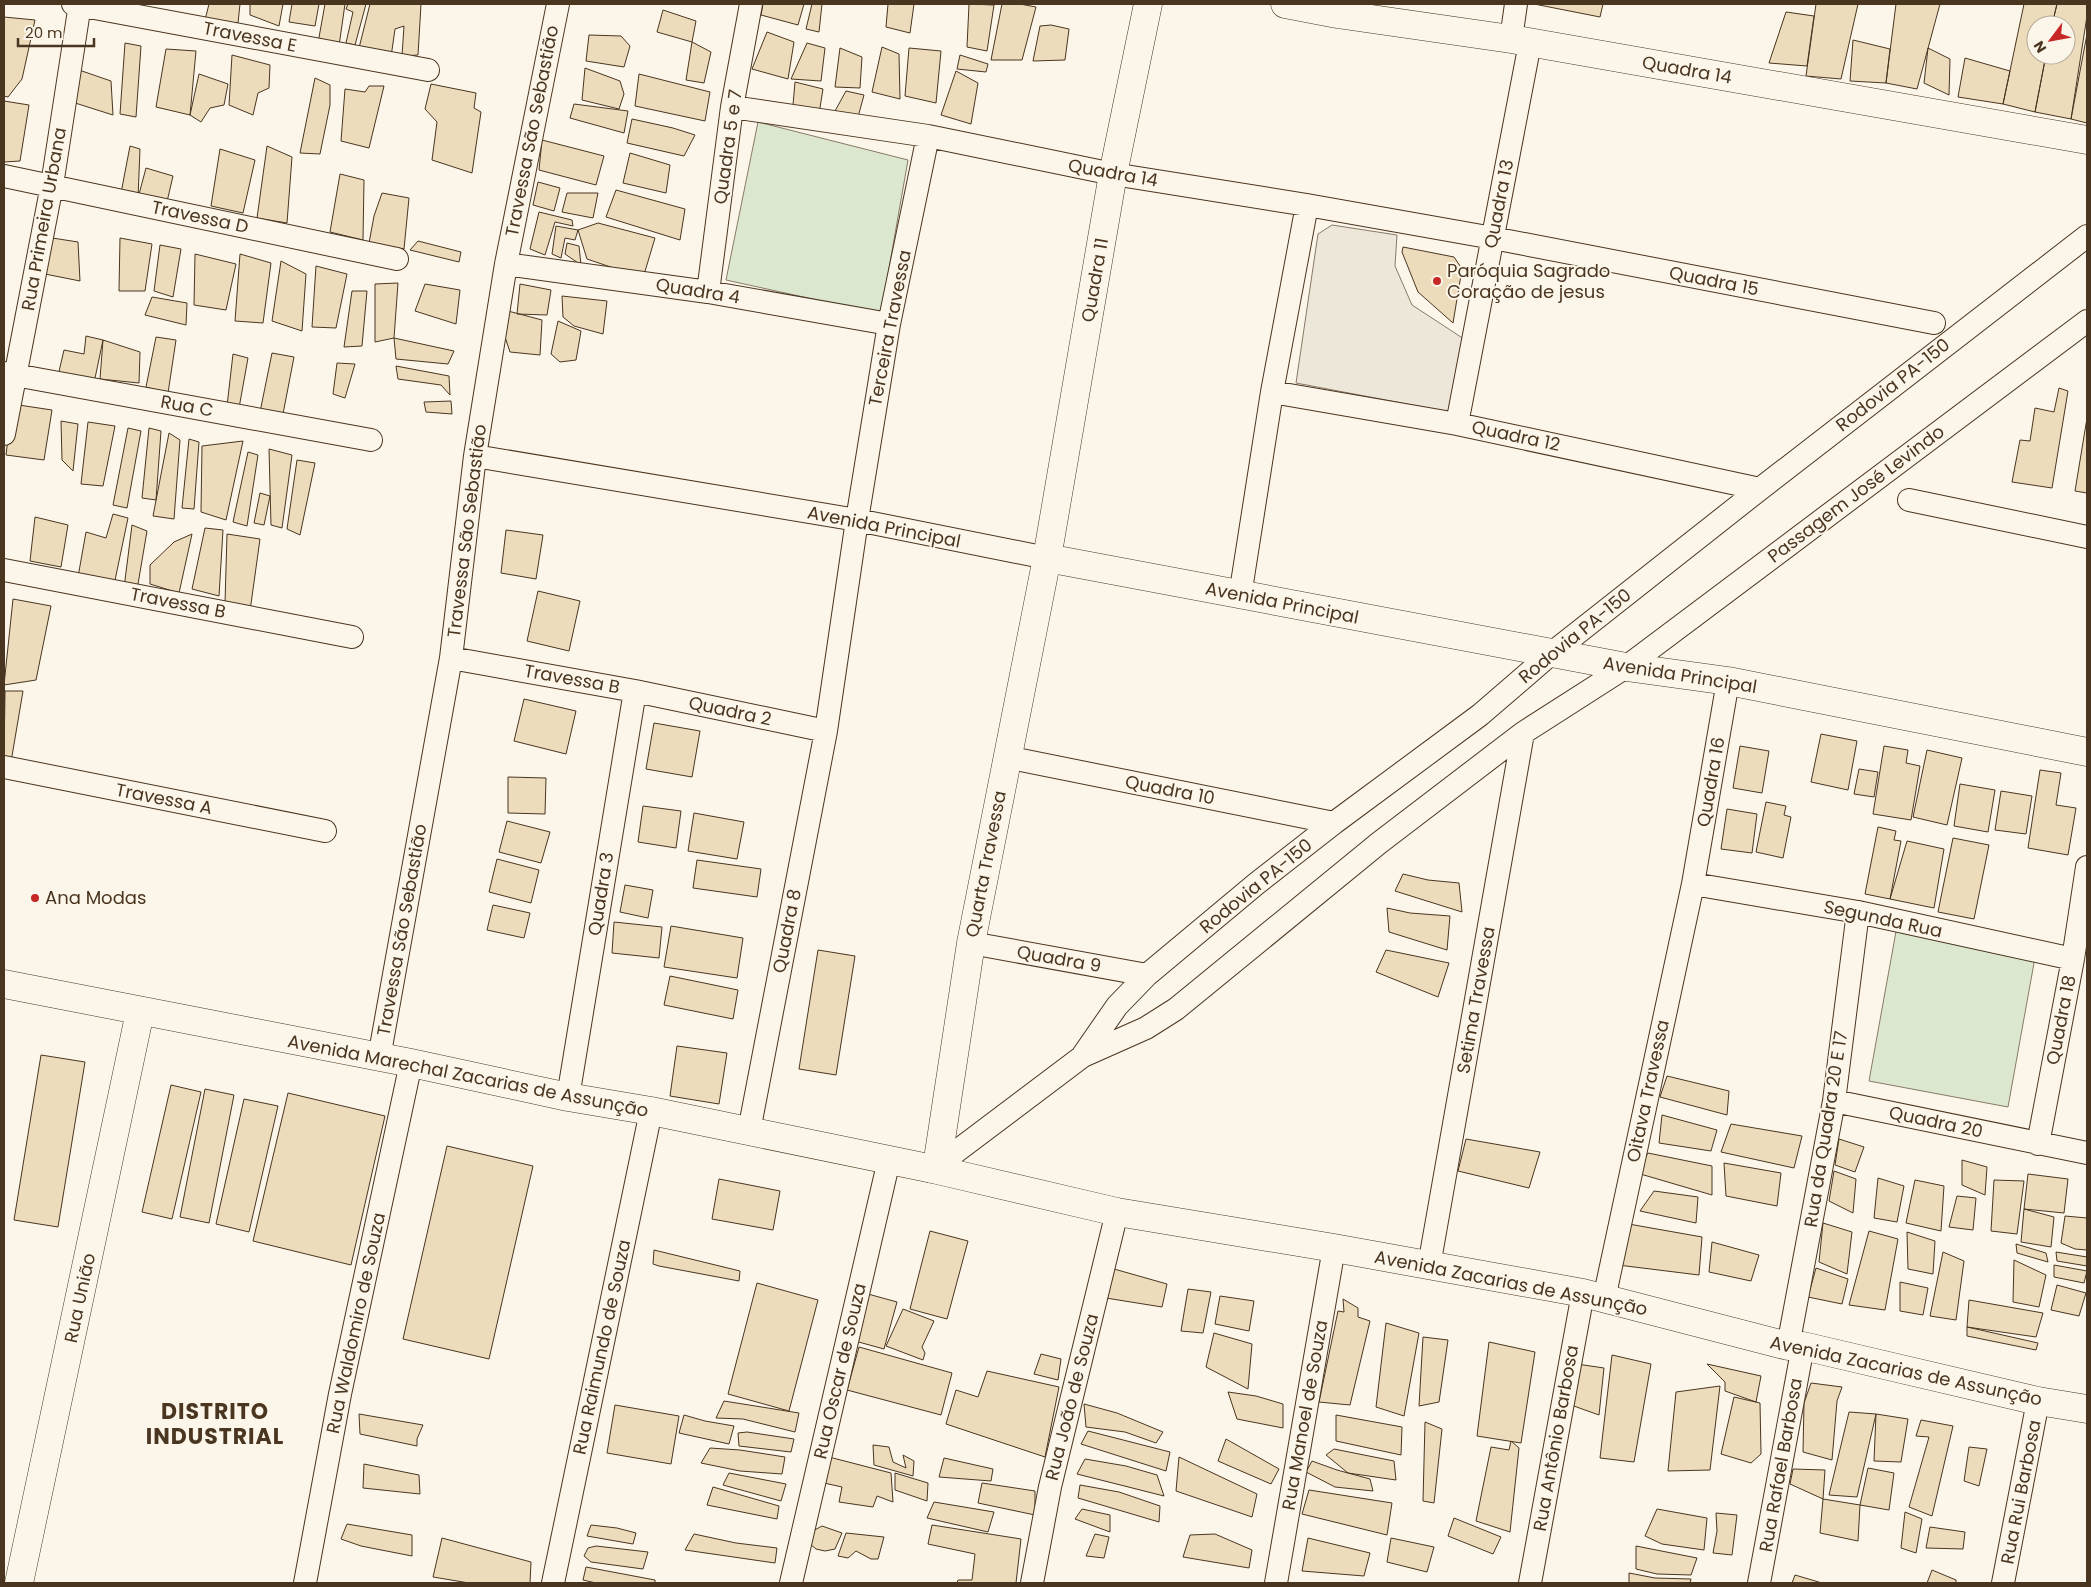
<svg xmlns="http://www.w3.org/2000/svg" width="2091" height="1587" font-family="Poppins,sans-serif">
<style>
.green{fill:#dce7d0;stroke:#887966}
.parking{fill:#ede7d9;stroke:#887966}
.building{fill:#ecdcbc;stroke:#4a3520}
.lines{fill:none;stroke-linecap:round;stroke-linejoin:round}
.minor-casing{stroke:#4a3520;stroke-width:24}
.tertiary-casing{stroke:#4a3520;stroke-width:29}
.secondary-casing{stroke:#4a3520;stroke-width:29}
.minor{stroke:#fbf6e9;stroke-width:22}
.tertiary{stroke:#fbf6e9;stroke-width:28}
.secondary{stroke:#fbf6e9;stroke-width:28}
.poi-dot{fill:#c62828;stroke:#fbf6e9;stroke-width:2}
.labels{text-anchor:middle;stroke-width:4;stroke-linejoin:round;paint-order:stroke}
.street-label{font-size:18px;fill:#4a3520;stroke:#fbf6e9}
.poi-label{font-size:18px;fill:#4a3520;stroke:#fbf6e9;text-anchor:start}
.district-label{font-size:22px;font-weight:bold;letter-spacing:1px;fill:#4a3520;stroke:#fbf6e9}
</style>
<rect width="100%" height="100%" fill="#fbf6e9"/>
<path class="green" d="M758 122 908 160 881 314 726 280Z
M1897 926 2036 952 2008 1107 1869 1081Z"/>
<path class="parking" d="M1332 225 1397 235 1395 266 1412 305 1464 339 1449 412 1296 383 1318 234Z"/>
<path class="building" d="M209 4H240L238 23 205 20Z
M250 4H283L279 26 250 15Z
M292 4H319L315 26 289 22Z
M325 4H345L339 46 318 43Z
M348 4H366L355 45 346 43 353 12 346 9Z
M370 4H421L418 55 402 56 404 26 395 29 391 57 358 52Z
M763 4H804L798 25 761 15Z
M812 4H822L819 32 806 29Z
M888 4H914L910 33 886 27Z
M969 4 994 5 987 51 967 47Z
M1002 4H1020L1036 7 1022 60H991Z
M1534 4H1603L1600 17Z
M1816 4H1858L1841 79 1806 76Z
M1896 4H1940L1917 89 1886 83Z
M2024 4H2057L2052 25H2036V55H2046L2035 112 2003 104Z
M2057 4H2087V16L2071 119 2035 112 2046 55H2066V25H2052Z
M663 10 696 21 692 42 657 32Z
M1786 12 1814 16 1807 66 1769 63Z
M4 17 35 20 22 79 8 97 4 96Z
M1051 25 1069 29 1065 60 1033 61 1040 26Z
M767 32 794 42 788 79 752 69Z
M2087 34V123L2071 119Z
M589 35 621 36 630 46 624 67 586 61Z
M1853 40 1890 49 1886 83 1850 81Z
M692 42 711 52 704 83 686 80Z
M125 43 141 46 136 117 120 114Z
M807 43 825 48 821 81 791 79Z
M882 47 899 54 900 99 872 92Z
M840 48 862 57 860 88 835 87Z
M909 48 941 51 936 103 905 96Z
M1928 48 1950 59 1949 95 1924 83Z
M166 49 196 51 190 115 156 107Z
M232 55 270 65 269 88 258 93 253 115 229 105Z
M960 55 988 64 986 72 957 69Z
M1965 58 2010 71 2003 104 1958 97Z
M585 68 620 81 624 94 619 109 582 100Z
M79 70 111 81 113 115 72 102Z
M956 71 978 83 971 124 941 115Z
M199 74 228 84 224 105 210 108 201 122 190 115Z
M639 74 710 92 705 121 635 106Z
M315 78 330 85V105L320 154 300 153Z
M795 82 823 89 818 120 793 105Z
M431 84 476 93 474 108 481 112 472 173 432 160 437 122 425 109Z
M369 86H384L369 148 341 141 345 89 365 92Z
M846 91 864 95 858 117 835 111Z
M4 101 29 105 20 161 4 162Z
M574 104 628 111 624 133 570 118Z
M632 119 673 128 695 135 684 156 627 143Z
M542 140 604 156 596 185 539 170Z
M130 146 140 149 138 198 121 193Z
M267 146 292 157 287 223 257 218Z
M220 149 255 160 243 213 211 206Z
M630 153 670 165 666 193 623 183Z
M146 168 173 176 166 206 138 198Z
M340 174 364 180 363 240 330 232Z
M538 182 560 188 554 211 533 205Z
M616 190 685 209 680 240 606 217Z
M382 193 409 198 404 249 369 243 374 216Z
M567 193H598L593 218 562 212Z
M539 212 572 220 573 226 555 222 545 255 530 249Z
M598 223 655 238 643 278 587 259 578 230Z
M556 226 578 230 575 240 565 238 561 258 552 254Z
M46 237 78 242 80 281 40 273Z
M120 238 152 244 145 291H119Z
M418 241 461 252 459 262 410 250Z
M567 243 579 246 581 265 565 254Z
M160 245 181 249 173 297 154 291Z
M1403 247 1454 257 1462 269 1453 323 1418 292 1402 252Z
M195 254 236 264 226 310 194 305Z
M240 254 271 263 263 323 235 321Z
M281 261 306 274 302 331 272 321Z
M316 266 347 274 336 328 312 327Z
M398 283 394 338 375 342V284Z
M425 284 460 290 456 324 415 311Z
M520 284 551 290 547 315 517 314Z
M352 291H367L362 346 344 347Z
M562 296 607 301 603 334 574 326 563 317Z
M152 297 187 303 186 325 145 315Z
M508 311 542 320 540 355 510 352 503 331Z
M558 321 581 331 576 360 560 362 551 354Z
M86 336 103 340 94 383 57 380 64 350 84 354Z
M156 337 176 340 168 393 146 387Z
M394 338 454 351 448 364 396 359Z
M103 340 140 352 139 383 100 379Z
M272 353 294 357 282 419 259 417Z
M233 354 248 358 239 408 227 406Z
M337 363 355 364 345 398 333 394Z
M396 366 449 376 450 395 441 385 398 379Z
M2059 388 2068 391 2052 488 2012 482 2020 440 2030 441 2035 408 2054 412Z
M451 401 452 414 426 412 424 402Z
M12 404 52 410 44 460 6 455Z
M2087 418V493L2075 491Z
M61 421 78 424 73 471 62 460Z
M88 422 115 426 103 486 81 484Z
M128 428 141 431 127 508 113 505Z
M149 428 161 431 156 500 142 498Z
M169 433 180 440 174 519 153 516Z
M189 439 199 442 194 509 182 508Z
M243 441 226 520 201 512 202 446Z
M269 449 292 455 282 528 271 525Z
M248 452 258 455 247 526 233 522Z
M297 460 315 463 300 535 287 529Z
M260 493 270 496 264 525 254 523Z
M113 514 128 518 114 585 78 577 86 532 106 538Z
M35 517 68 525 61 567 30 561Z
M132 525 147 531 137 590 124 588Z
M205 528 223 530 219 596 192 589Z
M506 530 543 535 536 579 501 573Z
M192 534 179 593 150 584V565L174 542Z
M227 534 260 539 250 611 225 603Z
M538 591 580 601 569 651 527 641Z
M13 599 51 606 36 680 4 685Z
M5 691H23L11 762 4 759Z
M524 699 576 711 566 754 514 741Z
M654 723 700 731 692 777 646 769Z
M1821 734 1857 741 1848 790 1811 782Z
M1740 746 1769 751 1762 793 1733 788Z
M1884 746 1908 750 1906 763 1920 766 1911 820 1873 814Z
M1927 750 1962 758 1947 825 1913 817Z
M1859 769 1878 772 1874 797 1854 794Z
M2040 770 2061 773 2056 805 2076 808 2068 855 2028 848Z
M508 777 546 778 545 814 508 813Z
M1960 784 1995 790 1988 832 1954 826Z
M2001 791 2032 796 2026 834 1995 830Z
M1766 802 1786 806 1784 815 1791 817 1783 858 1756 852Z
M643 806 681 811 676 848 638 842Z
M1727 809 1757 814 1752 853 1721 849Z
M694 813 744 822 737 859 688 851Z
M507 821 550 832 541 863 499 852Z
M1878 827 1896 831 1894 840 1901 841 1890 899 1865 894Z
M1953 838 1989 845 1974 919 1938 912Z
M1907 841 1944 849 1934 908 1890 899Z
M497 859 539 870 531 903 489 892Z
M697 860 761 869 757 897 693 888Z
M1403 874 1428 880 1459 883 1462 912 1395 891Z
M625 885 653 890 648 918 620 912Z
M493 905 530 913 524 938 487 930Z
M1387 908 1410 913 1450 916 1447 950 1389 932Z
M614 922 662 927 659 958 612 953Z
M671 926 743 938 737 978 664 967Z
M818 950 855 956 836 1075 799 1069Z
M1386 950 1449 963 1438 997 1376 972Z
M670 976 738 990 733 1019 664 1005Z
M677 1046 727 1053 719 1104 670 1096Z
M41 1055 85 1062 58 1227 14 1220Z
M1667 1076 1729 1091 1727 1115 1660 1097Z
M171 1085 201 1092 172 1219 142 1212Z
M205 1089 234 1095 209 1223 180 1217Z
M288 1093 385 1116 351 1265 253 1241Z
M244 1099 278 1106 249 1232 216 1224Z
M1662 1115 1717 1130 1711 1151 1659 1143Z
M1731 1124 1802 1136 1794 1168 1721 1152Z
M1466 1139 1540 1152 1529 1188 1458 1171Z
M1839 1139 1864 1147 1855 1172 1835 1165Z
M447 1146 533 1166 489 1359 403 1339Z
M1648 1153 1712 1166V1195L1637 1173Z
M1962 1160 1987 1167 1985 1195 1962 1185Z
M1724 1163 1781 1173 1777 1206 1726 1196Z
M1834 1171 1856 1179 1853 1213 1829 1201Z
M2028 1174 2068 1179 2064 1213 2024 1209Z
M1878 1178 1904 1186 1897 1222 1874 1218Z
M719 1179 780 1191 773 1230 712 1219Z
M1915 1180 1944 1186 1941 1231 1906 1223Z
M1994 1180 2024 1181 2017 1234 1991 1231Z
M1654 1191 1698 1197 1696 1223 1640 1211Z
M1957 1196 1976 1198 1973 1230 1949 1227Z
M2024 1209 2054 1217 2051 1247 2021 1242Z
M2065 1216 2087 1218V1250L2075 1249 2061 1243Z
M1623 1223 1702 1237 1699 1275 1618 1265Z
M1823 1223 1852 1232 1847 1274 1819 1262Z
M930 1231 968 1241 947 1319 910 1309Z
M1869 1231 1898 1239 1885 1310 1849 1305Z
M1907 1232 1935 1241 1933 1274 1908 1269Z
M1712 1242 1759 1255 1751 1281 1709 1272Z
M2016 1244 2046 1253 2048 1262 2017 1253Z
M654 1250 740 1271 739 1281 659 1266 653 1264Z
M1943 1252 1964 1261 1956 1320 1930 1316Z
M2056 1252 2087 1257V1266L2057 1261Z
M2014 1260 2046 1275 2039 1307 2013 1302Z
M2054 1265 2087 1271 2084 1283 2054 1277Z
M1107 1267 1167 1284 1162 1307 1106 1298Z
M1816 1268 1848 1279 1842 1304 1808 1297Z
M1900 1282 1928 1288 1923 1315 1900 1311Z
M757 1283 818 1300 789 1411 728 1394Z
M2057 1285 2086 1293 2079 1316 2051 1310Z
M1188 1289 1211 1292 1203 1333 1181 1331Z
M868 1294 897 1302 884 1349 855 1341Z
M1220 1296 1254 1301 1249 1331 1215 1324Z
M1343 1299 1358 1308V1317L1370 1321 1350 1405 1319 1402 1338 1311 1344 1312Z
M1969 1300 2043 1313 2036 1337 1967 1327Z
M903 1309 934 1321 922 1347 925 1353 923 1360 886 1346Z
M1386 1323 1419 1333 1404 1416 1376 1407Z
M1967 1327 2038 1343 2036 1350 1967 1336Z
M1214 1333 1252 1344 1248 1389 1206 1367Z
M1423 1337 1448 1340 1439 1402 1419 1406Z
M1489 1342 1535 1352 1521 1443 1477 1436Z
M859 1347 952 1373 941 1415 847 1390Z
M1041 1354 1061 1359 1058 1380 1034 1374Z
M1612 1355 1651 1364 1634 1462 1600 1458Z
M1577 1364 1604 1368 1599 1415 1571 1405Z
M1707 1364 1761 1376 1756 1402 1725 1391V1382Z
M987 1371 1059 1387 1045 1457 946 1424 956 1390 978 1397Z
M1811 1383 1842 1387 1837 1401 1832 1460 1803 1452 1804 1403Z
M1720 1386 1710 1470 1668 1471 1676 1392Z
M1228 1392 1256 1396 1283 1404V1428L1237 1419Z
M1734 1397 1760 1403 1761 1454 1751 1463 1721 1454Z
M724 1401 799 1413 795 1432 743 1419 716 1418Z
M1084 1404 1117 1413 1163 1432 1156 1443 1125 1432 1086 1427Z
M615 1405 679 1416 671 1464 607 1453Z
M1849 1412 1876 1414 1857 1497 1829 1495Z
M359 1414 423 1425 417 1439V1446L360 1434Z
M1876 1414 1908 1419 1901 1462 1874 1461Z
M684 1415 705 1421 734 1426 729 1444 679 1433Z
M1336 1415 1402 1427 1401 1455 1336 1441Z
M1921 1420 1953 1426 1932 1516 1909 1507 1929 1437 1916 1436Z
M1425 1422 1442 1429 1434 1503 1423 1501Z
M1088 1431 1170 1452 1166 1471 1081 1444Z
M747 1432 794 1439 791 1452 739 1446 738 1433Z
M1226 1439 1279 1469 1271 1484 1218 1461Z
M1511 1441 1519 1448 1510 1532 1476 1521 1491 1447 1509 1450Z
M873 1445 889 1447 893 1462 906 1468 903 1455 914 1461 913 1476 874 1465Z
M1969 1447 1987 1449 1979 1486 1964 1481Z
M710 1448 740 1450 785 1457 782 1474 740 1471 701 1463Z
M1334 1449 1394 1461 1396 1480 1348 1473 1326 1455Z
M829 1457 891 1473 893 1502 877 1496 873 1507 839 1502 842 1487 824 1483Z
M1179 1457 1257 1494 1252 1517 1176 1491Z
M944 1458 993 1469 991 1481 939 1477Z
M1085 1459 1126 1466 1157 1475 1164 1496 1077 1474Z
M1312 1461 1337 1470 1370 1479 1373 1491 1335 1487 1306 1472Z
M364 1464 419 1475 420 1494 363 1488Z
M1868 1468 1894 1473 1889 1510 1860 1505Z
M1793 1469 1825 1470 1823 1499 1790 1484Z
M729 1473 786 1484 781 1501 723 1485Z
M895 1473 928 1483 927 1501 895 1490Z
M982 1483 1035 1491V1515L978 1503Z
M1080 1485 1119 1492 1160 1506 1159 1522 1078 1498Z
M713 1487 779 1506 777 1519 707 1505Z
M1309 1490 1392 1503 1387 1535 1302 1514Z
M1823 1499 1860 1505 1858 1541 1820 1533Z
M934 1502 994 1512 988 1532 927 1518Z
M1082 1509 1110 1515V1532L1075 1519Z
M1657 1509 1707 1518 1704 1550 1662 1544 1645 1536Z
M1905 1512 1922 1519 1916 1553 1901 1548Z
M1716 1513 1737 1515 1732 1555 1713 1553 1717 1531Z
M1454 1518 1501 1537 1493 1554 1448 1536Z
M347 1524 412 1535V1556L361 1546 341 1539Z
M591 1525 617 1528 636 1533 633 1544 587 1536Z
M932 1525 1021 1539 1016 1583H957L958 1580H972L975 1554 928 1544Z
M822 1526 842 1533 835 1549 825 1551 816 1549 810 1544 809 1533Z
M1930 1527 1965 1532 1963 1549 1926 1548Z
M846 1533 884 1537 878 1559H871L856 1551 848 1558 838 1556Z
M694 1534 736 1543 777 1548 775 1563 685 1550Z
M1095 1534 1109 1537 1104 1558 1086 1556Z
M1215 1534 1252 1550 1249 1568 1183 1557 1190 1535Z
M442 1538 531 1562 530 1583H469L433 1577Z
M1308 1538 1370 1553 1364 1576 1302 1571Z
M1391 1538 1434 1547 1427 1572 1387 1562Z
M596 1546 648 1552 643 1569 591 1562 584 1556 588 1548Z
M1636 1546 1697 1558 1691 1575 1657 1574 1636 1569Z
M586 1567 655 1580V1583H596L583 1580Z
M1932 1570 1956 1580V1583H1927Z
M1629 1573 1655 1578 1691 1579 1690 1583H1629Z
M1795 1575 1822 1583H1792Z"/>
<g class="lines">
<g class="minor-casing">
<path id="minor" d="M73 4 428 70
M1511 39 1516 4
M732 107 928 136 1113 174 1307 205 1493 238 1934 323
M4 176 397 259
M506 264 708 292 889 324
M708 292 732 107 751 4
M4 373 371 440
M1272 392 1457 424 1760 489
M1457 424 1530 43
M4 434 52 185 80 4
M475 456 857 520 1047 558
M1909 500 2087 537
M4 570 352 637
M1240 596 1272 392 1307 205
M451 658 635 691 826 731
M1006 757 1334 823
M4 767 325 831
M1693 884 1858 912 2073 959
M971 943 1147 975
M1083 1055 1117 1006 1147 975 1256 884 1334 823 1480 715 1552 653 1760 489 2087 236
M379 1058 451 658 475 456 506 264 558 4
M568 1097 635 691
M1834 1101 2087 1153
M749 1131 826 731 857 520 889 324 928 136
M2038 1144 2073 959 2087 867
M937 1166 1083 1056 1146 1028 1176 1009 1379 843 1523 733 1626 667 2087 321
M1429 1266 1523 733
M1604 1299 1693 884 1728 681
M1788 1346 1834 1101 1858 912
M305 1583 340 1394 411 1063
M553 1583 651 1111
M791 1583 889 1160
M1032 1583 1050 1487 1117 1212
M1276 1583 1334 1248
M1530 1583 1583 1293
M1759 1583 1803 1346
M2003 1583 2038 1401"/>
</g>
<g class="tertiary-casing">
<path id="tertiary" d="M1285 4 1337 14 1511 39 2087 140
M1047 558 1626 667 1728 681 2087 752
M933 1169 937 1166 971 943 1047 558 1113 174 1148 4
M19 1583 140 1012"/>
</g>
<g class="secondary-casing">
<path id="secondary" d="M4 984 411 1063 568 1097 651 1111 933 1169 1117 1212 1334 1248 1583 1293 1788 1346H1803L2038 1401 2087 1409"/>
</g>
<use href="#minor" class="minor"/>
<use href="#tertiary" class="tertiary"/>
<use href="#secondary" class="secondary"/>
</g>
<g class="poi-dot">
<circle cx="1437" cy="281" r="5"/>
<circle cx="35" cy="898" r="5"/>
</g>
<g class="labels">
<g class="street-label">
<text transform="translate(250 37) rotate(11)" y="6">Travessa E</text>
<text transform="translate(1687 70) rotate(10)" y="6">Quadra 14</text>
<text transform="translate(532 131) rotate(-79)" y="6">Travessa São Sebastião</text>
<text transform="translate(728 147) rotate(-82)" y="6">Quadra 5 e 7</text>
<text transform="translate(1113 173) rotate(10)" y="6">Quadra 14</text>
<text transform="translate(1499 204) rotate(-79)" y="6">Quadra 13</text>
<text transform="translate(200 217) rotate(12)" y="6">Travessa D</text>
<text transform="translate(44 219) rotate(-80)" y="6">Rua Primeira Urbana</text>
<text transform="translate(1095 280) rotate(-80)" y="6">Quadra 11</text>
<text transform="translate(1714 281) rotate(11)" y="6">Quadra 15</text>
<text transform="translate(698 291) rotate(9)" y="6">Quadra 4</text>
<text transform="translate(890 328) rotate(-79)" y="6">Terceira Travessa</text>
<text transform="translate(1893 385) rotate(-38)" y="6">Rodovia PA-150</text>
<text transform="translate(187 406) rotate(10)" y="6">Rua C</text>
<text transform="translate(1516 436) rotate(12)" y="6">Quadra 12</text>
<text transform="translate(1856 494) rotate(-37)" y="6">Passagem José Levindo</text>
<text transform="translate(884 527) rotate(11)" y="6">Avenida Principal</text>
<text transform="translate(467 531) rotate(-83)" y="6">Travessa São Sebastião</text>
<text transform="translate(178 603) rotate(11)" y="6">Travessa B</text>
<text transform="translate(1282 603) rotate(11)" y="6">Avenida Principal</text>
<text transform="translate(1575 636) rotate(-39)" y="6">Rodovia PA-150</text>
<text transform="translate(1680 675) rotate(9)" y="6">Avenida Principal</text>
<text transform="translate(572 679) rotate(10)" y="6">Travessa B</text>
<text transform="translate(730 711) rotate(12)" y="6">Quadra 2</text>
<text transform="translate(1711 782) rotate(-80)" y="6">Quadra 16</text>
<text transform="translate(1170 790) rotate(11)" y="6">Quadra 10</text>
<text transform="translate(164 799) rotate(11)" y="6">Travessa A</text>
<text transform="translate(986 864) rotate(-79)" y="6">Quarta Travessa</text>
<text transform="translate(1256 886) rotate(-39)" y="6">Rodovia PA-150</text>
<text transform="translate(601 894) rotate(-81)" y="6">Quadra 3</text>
<text transform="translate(1883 919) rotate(12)" y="6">Segunda Rua</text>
<text transform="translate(402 930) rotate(-80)" y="6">Travessa São Sebastião</text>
<text transform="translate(787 931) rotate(-79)" y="6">Quadra 8</text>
<text transform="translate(1059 959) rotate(10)" y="6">Quadra 9</text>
<text transform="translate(1476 1000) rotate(-80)" y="6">Setima Travessa</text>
<text transform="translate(2061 1020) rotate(-79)" y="6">Quadra 18</text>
<text transform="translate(468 1076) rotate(11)" y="6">Avenida Marechal Zacarias de Assunção</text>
<text transform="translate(1648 1091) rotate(-78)" y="6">Oitava Travessa</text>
<text transform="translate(1936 1122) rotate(12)" y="6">Quadra 20</text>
<text transform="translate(1826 1129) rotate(-81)" y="6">Rua da Quadra 20 E 17</text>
<text transform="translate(1511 1283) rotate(11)" y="6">Avenida Zacarias de Assunção</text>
<text transform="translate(80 1298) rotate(-78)" y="6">Rua União</text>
<text transform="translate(356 1323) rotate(-78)" y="6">Rua Waldomiro de Souza</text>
<text transform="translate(602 1347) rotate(-78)" y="6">Rua Raimundo de Souza</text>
<text transform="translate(840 1371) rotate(-77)" y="6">Rua Oscar de Souza</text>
<text transform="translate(1906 1371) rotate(12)" y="6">Avenida Zacarias de Assunção</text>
<text transform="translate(1072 1397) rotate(-76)" y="6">Rua João de Souza</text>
<text transform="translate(1305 1415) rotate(-80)" y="6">Rua Manoel de Souza</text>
<text transform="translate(1556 1438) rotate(-80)" y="6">Rua Antônio Barbosa</text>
<text transform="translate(1781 1465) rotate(-80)" y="6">Rua Rafael Barbosa</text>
<text transform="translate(2021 1492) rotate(-79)" y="6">Rua Rui Barbosa</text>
</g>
<g class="poi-label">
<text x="1447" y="277">Paróquia Sagrado<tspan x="1447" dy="21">Coração de jesus</tspan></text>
<text x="45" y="904">Ana Modas</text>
</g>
<g class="district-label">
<text x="215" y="1419">DISTRITO<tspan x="215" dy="25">INDUSTRIAL</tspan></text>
</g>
</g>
<rect width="2091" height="1587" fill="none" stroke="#4a3520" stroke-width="10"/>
<g transform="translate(2051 40) rotate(238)"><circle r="24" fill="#fbf6e9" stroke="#b4a999"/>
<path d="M0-4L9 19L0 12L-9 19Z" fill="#c62828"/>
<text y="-8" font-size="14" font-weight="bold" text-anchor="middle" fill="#4a3520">N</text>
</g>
<path d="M18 38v8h76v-8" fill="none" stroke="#4a3520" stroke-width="2.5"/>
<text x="25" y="38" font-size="15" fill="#4a3520" stroke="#fbf6e9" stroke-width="4" paint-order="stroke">20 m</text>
</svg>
